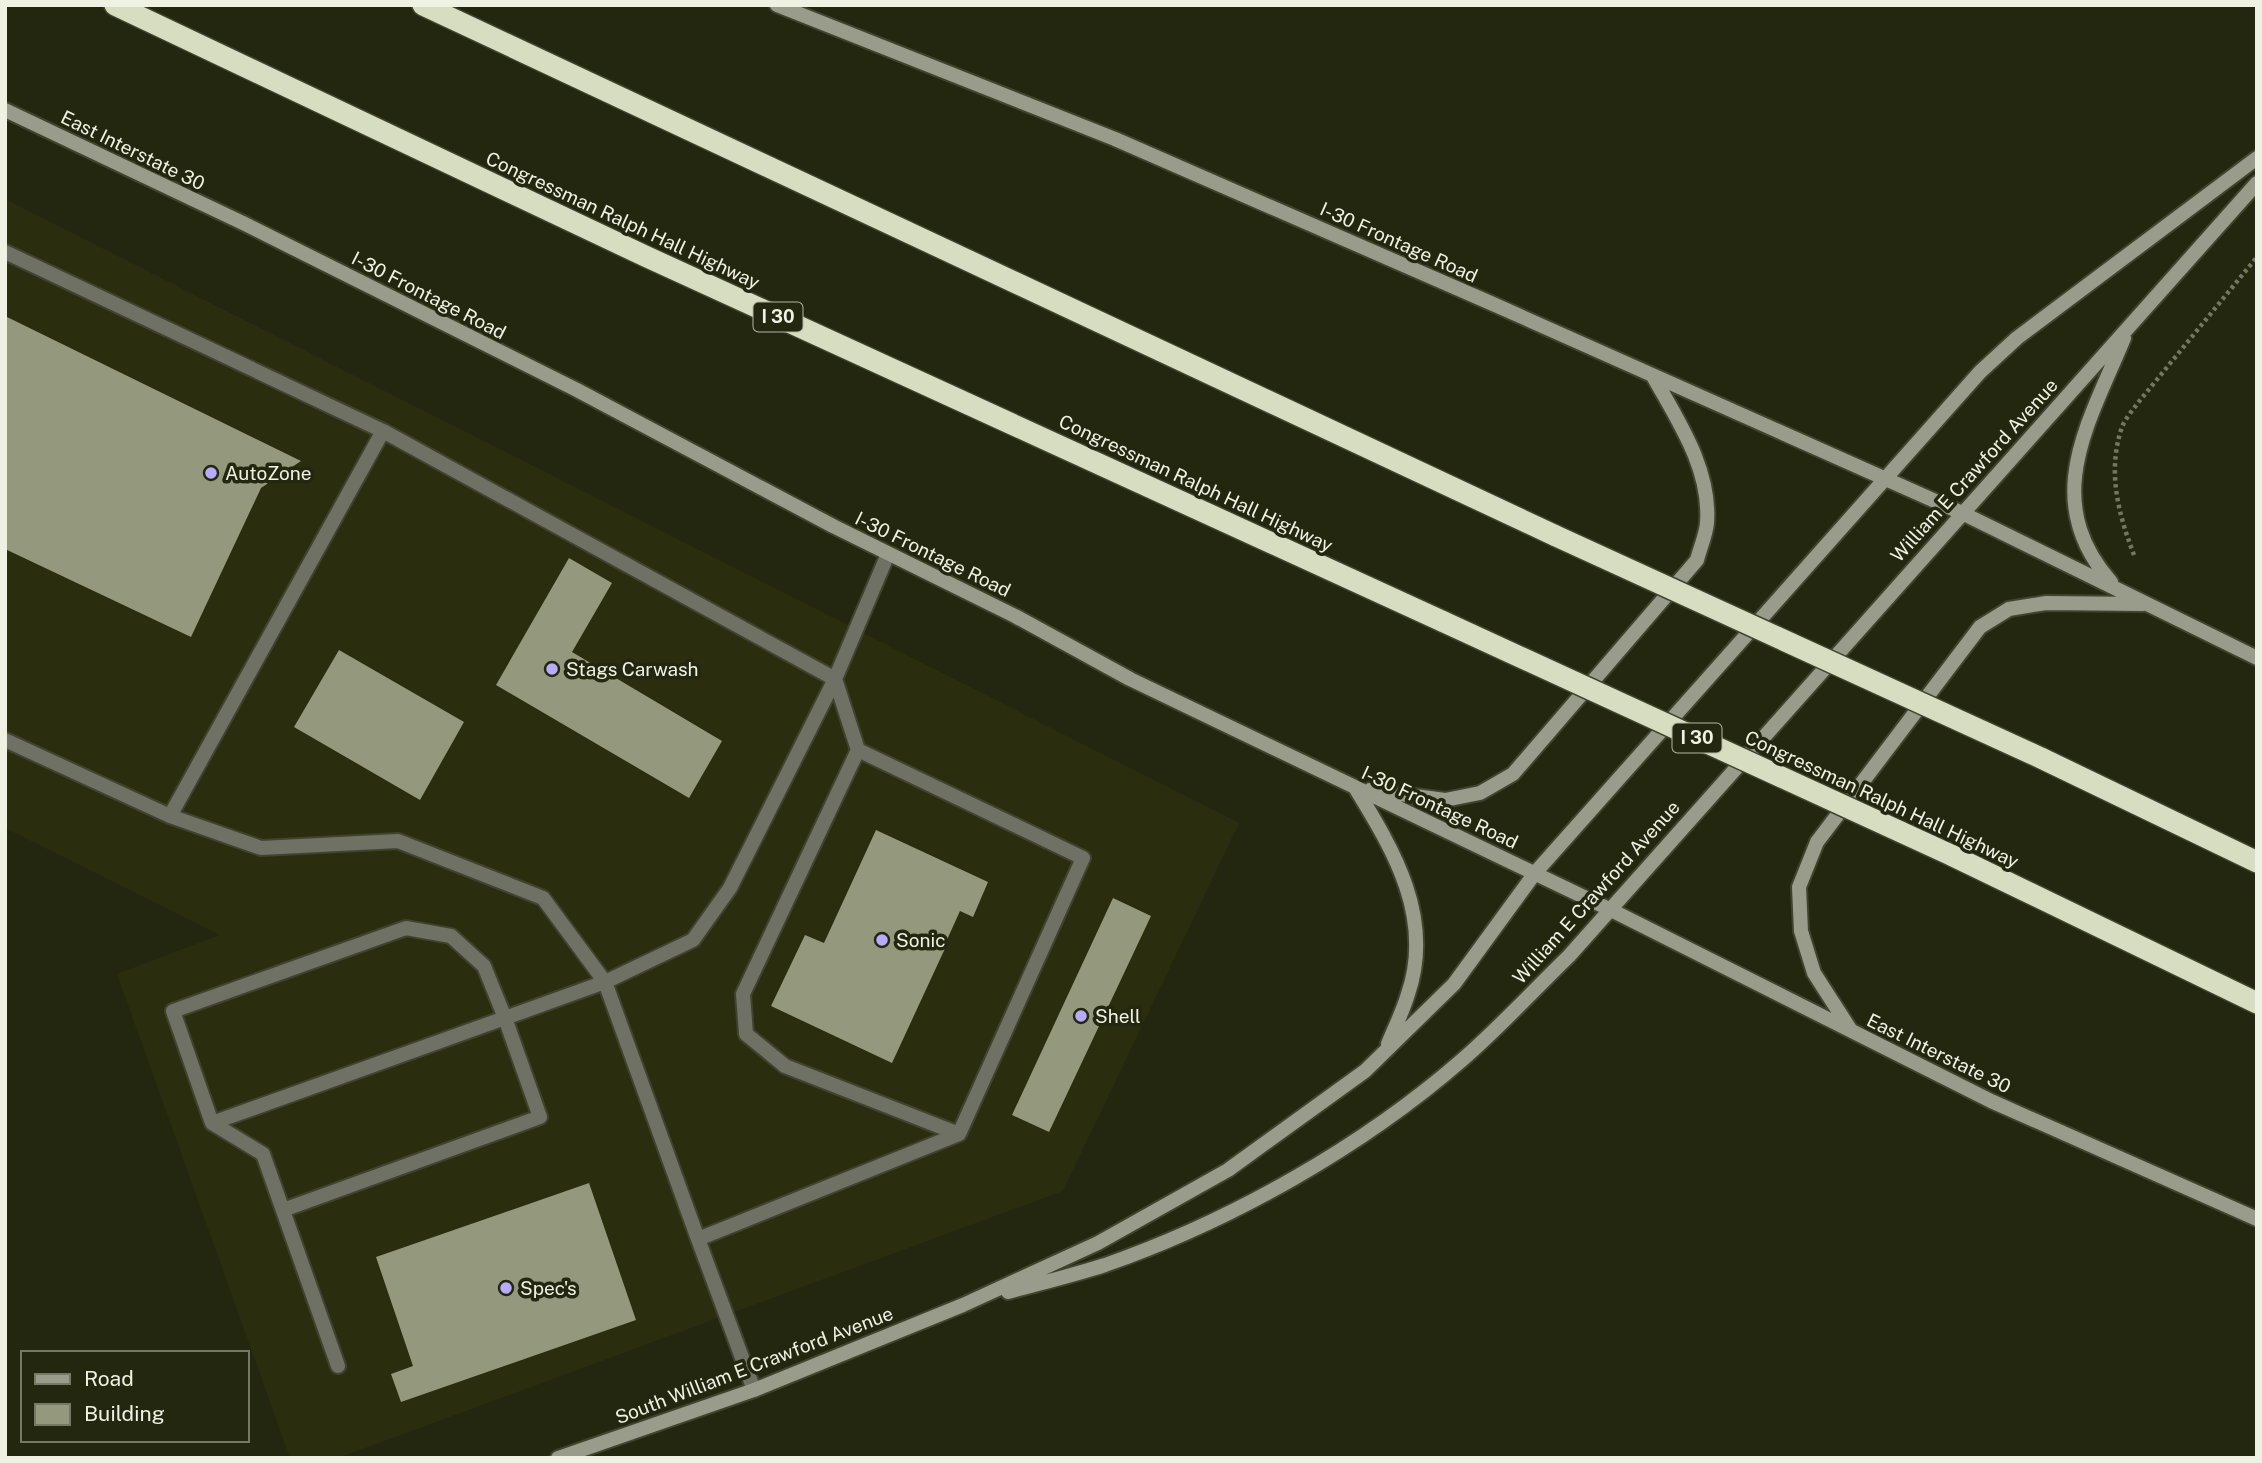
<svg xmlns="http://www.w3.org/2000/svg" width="2262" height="1463" font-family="'Public Sans',sans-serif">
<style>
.built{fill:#2a2e0f}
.building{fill:#94997e}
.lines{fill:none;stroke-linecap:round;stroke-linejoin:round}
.lane-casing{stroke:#40432e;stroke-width:18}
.secondary-casing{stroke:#40432e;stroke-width:18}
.highway-casing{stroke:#40432e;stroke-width:24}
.path{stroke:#737662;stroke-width:4.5;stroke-dasharray:3.5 3.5;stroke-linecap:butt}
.lane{stroke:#6f7165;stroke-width:14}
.secondary{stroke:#999c8a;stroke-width:14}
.highway{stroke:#d7ddc0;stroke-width:21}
.highway-bridge-casing{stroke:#40432e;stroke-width:24;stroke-linecap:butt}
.highway-bridge{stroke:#d7ddc0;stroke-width:21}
.poi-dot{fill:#b8abf7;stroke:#242710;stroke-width:2.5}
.labels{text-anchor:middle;stroke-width:7;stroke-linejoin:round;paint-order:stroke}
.shield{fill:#242710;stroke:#b2b5a4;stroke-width:2}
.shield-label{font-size:18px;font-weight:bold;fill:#eff2e3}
.street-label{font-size:19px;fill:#eff2e3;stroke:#242710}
.poi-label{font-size:19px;fill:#eff2e3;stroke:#242710;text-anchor:start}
</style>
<rect width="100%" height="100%" fill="#242710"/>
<path class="built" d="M5 199 1239 823 1063 1191 338 1458H290L117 974 220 935 5 828Z"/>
<path class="building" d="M5 316 301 461 261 488 191 637 5 549Z
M569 558 612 583 572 652 722 741 689 798 496 685Z
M339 650 464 722 420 800 294 727Z
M876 830 988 882 973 917 960 911 946 942H948L892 1063 771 1006 805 935 824 943Z
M1113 898 1151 916 1049 1132 1012 1115Z
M589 1183 636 1320 401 1402 391 1374 413 1366 376 1257Z"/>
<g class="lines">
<g class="lane-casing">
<path id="lane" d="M5 252 383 431 170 816
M383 431 835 679 730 888 693 940 605 982 698 1239
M5 740 170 816 261 848 398 841 543 898 605 982 505 1018 484 966 451 936 406 928 173 1011 212 1123 263 1154 338 1366
M858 750 743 994 746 1034 785 1066 959 1134
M212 1123 505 1018 540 1117 283 1210
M754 1390 698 1239 959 1134 1083 858 858 750 835 679 888 554"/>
</g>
<g class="secondary-casing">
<path id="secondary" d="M777 5 1115 139 1493 304 1962 513 2257 658
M5 110 245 224 577 390 833 526 1015 616 1130 679 1609 909 1991 1101 2257 1219
M2111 582C2039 500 2089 423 2124 338
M1356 789C1394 851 1434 918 1408 994 1403 1011 1395 1027 1388 1044
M1370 790 1445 800 1480 793 1513 774 1697 560C1700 548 1706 535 1707 523 1711 469 1678 421 1653 376
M1850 1029 1814 973 1801 931 1799 887 1817 842 1980 627 2009 609 2046 603 2143 604
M1008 1292C1041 1283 1074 1275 1105 1265 1231 1221 1362 1147 1462 1060 1499 1028 1533 991 1569 956L2257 183
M558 1458 754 1390 963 1305 1098 1243 1228 1170 1365 1071 1454 984 1535 873 1980 372 2017 338 2257 158"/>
</g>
<g class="highway-casing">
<path id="highway" d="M115 5 645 256 1444 622
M423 5 1556 536
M2041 758 2257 862
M1951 855 2257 1003"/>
</g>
<path class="path" d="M2134 555C2118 513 2107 471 2122 427 2125 419 2132 411 2137 404L2257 257"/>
<use href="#lane" class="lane"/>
<use href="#secondary" class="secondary"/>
<use href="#highway" class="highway"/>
<g class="highway-bridge-casing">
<path id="highway-bridge" d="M1556 536 2041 758
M1444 622 1951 855"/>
</g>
<use href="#highway-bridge" class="highway-bridge"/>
</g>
<g class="poi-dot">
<circle cx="211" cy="473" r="7"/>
<circle cx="552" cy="669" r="7"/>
<circle cx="882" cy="940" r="7"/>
<circle cx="1081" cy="1016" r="7"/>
<circle cx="506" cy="1288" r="7"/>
</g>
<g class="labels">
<g class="shield">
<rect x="753.5" y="302.5" width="49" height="29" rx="5"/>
<rect x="1672.5" y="723.5" width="49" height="29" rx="5"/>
</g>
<g class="shield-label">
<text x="778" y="323">I 30</text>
<text x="1697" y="744">I 30</text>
</g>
<g class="street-label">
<text transform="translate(133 150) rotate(26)" y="7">East Interstate 30</text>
<text transform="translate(623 220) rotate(25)" y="7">Congressman Ralph Hall Highway</text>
<text transform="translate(1399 242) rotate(24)" y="7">I-30 Frontage Road</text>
<text transform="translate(429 295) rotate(27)" y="7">I-30 Frontage Road</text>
<text transform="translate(1974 470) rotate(-48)" y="7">William E Crawford Avenue</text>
<text transform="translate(1196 483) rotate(25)" y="7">Congressman Ralph Hall Highway</text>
<text transform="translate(933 554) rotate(26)" y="7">I-30 Frontage Road</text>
<text transform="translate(1882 799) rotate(25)" y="7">Congressman Ralph Hall Highway</text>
<text transform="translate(1440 807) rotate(25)" y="7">I-30 Frontage Road</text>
<text transform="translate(1596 892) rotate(-48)" y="7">William E Crawford Avenue</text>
<text transform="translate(1939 1053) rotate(26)" y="7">East Interstate 30</text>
<text transform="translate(754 1365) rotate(-21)" y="7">South William E Crawford Avenue</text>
</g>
<g class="poi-label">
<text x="225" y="480">AutoZone</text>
<text x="566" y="676">Stags Carwash</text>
<text x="896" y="947">Sonic</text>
<text x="1095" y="1023">Shell</text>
<text x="520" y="1295">Spec's</text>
</g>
</g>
<rect width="2262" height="1463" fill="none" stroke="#eff2e3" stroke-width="14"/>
<rect x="21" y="1351" width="228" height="91" fill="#242710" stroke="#757864" stroke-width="2"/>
<rect x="35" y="1374" width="35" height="10" fill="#999c8a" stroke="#757864" stroke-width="2"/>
<text x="84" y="1386" font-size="21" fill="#eff2e3">Road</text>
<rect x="35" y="1404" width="35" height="21" fill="#94997e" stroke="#757864" stroke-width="2"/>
<text x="84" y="1421" font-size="21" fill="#eff2e3">Building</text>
</svg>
